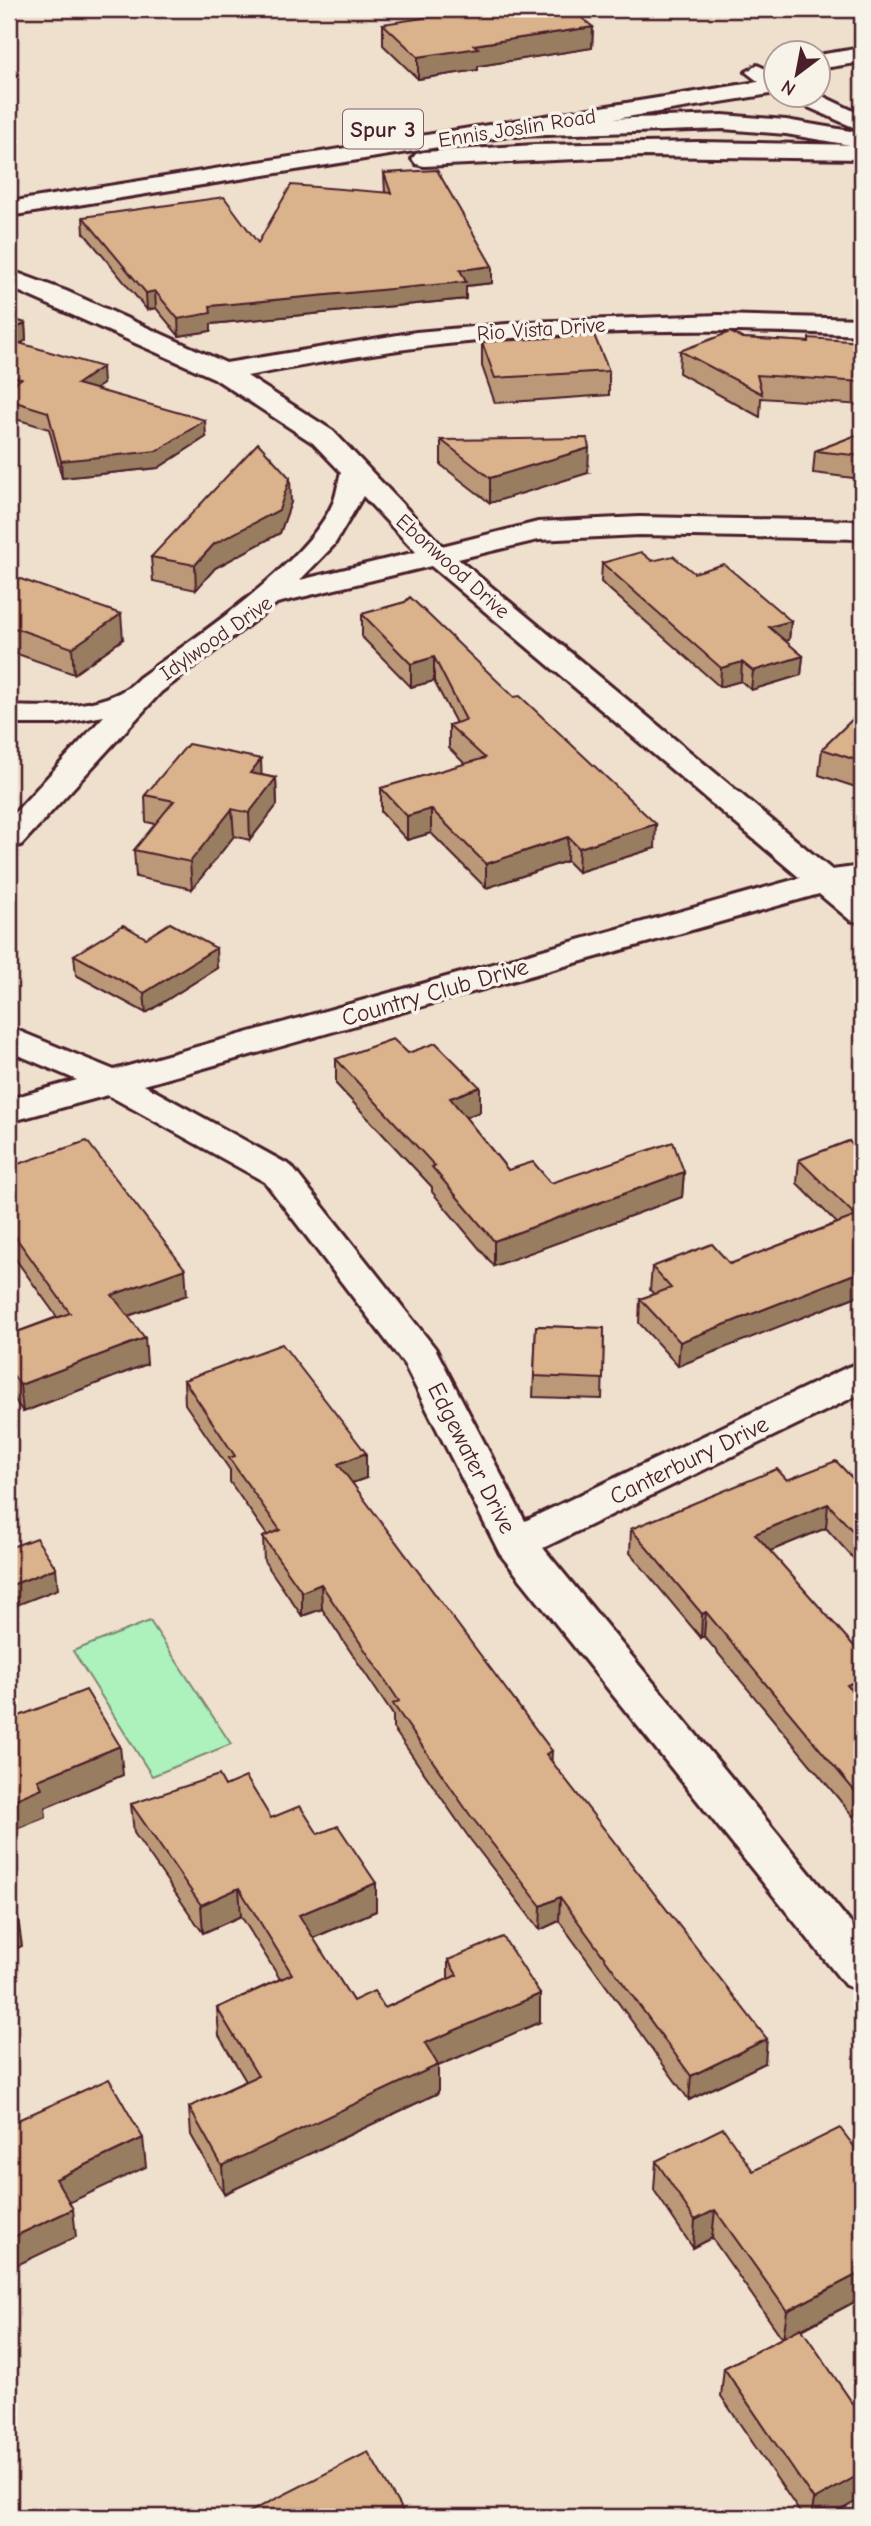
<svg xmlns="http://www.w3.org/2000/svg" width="871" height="2526" font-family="'Comic Neue',sans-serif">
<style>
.green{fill:#adf1bc;stroke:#7c8874;stroke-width:2}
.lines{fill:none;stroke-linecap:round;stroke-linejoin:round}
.street-casing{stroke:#4a1f2b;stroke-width:6}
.secondary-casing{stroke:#4a1f2b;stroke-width:6}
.primary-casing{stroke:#4a1f2b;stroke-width:6}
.street{fill:#f7f3e8;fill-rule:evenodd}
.secondary{fill:#f7f3e8;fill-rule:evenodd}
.primary{fill:#f7f3e8;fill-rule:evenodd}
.wall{fill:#bb9978;stroke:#4a1f2b;stroke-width:2}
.shaded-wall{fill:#997d61;stroke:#4a1f2b;stroke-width:2}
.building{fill:#dab28b;stroke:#4a1f2b;stroke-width:2}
.labels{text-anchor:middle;stroke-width:7;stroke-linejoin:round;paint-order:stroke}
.far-street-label{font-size:21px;fill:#4a1f2b;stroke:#f7f3e8}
.shield{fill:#f7f3e8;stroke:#7e5f64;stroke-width:2}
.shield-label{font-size:23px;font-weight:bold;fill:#4a1f2b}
.street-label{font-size:24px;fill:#4a1f2b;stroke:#f7f3e8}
</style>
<rect width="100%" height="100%" fill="#eee0cc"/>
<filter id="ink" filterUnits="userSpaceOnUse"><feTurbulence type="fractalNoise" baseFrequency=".0143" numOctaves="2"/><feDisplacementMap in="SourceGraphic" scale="14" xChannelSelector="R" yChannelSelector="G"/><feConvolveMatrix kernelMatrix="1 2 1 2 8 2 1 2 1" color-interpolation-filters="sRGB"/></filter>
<g filter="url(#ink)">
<path class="green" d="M150 1621 231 1744 152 1776 73 1651Z"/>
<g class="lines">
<g class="street-casing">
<path id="street" d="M698 142 862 145V159L643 156 424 166 416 164 412 159 416 154 424 152 534 145Z
M9 270 66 291 226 363 416 332 528 322 719 315 862 319V335C724 328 585 329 447 344 380 351 313 364 247 376L333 431 442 546 538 522 639 517 862 521V539L639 535 538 540 458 559 832 870 862 866V886L852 887 862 896V923L850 920 819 894 144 1085 291 1166 435 1348 525 1521 848 1367 862 1363V1393L543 1548 862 1937V1991L845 1985 500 1554 404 1364 265 1182 108 1095 9 1122V1099L77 1080 9 1051V1027L114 1070 800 878 431 566 277 603 161 692 21 845 9 848V819L104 716 58 724H9V706C49 708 111 709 139 678 195 637 305 566 333 503 337 494 338 482 341 472L313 443 214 378 9 287ZM363 496 416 552 300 580 334 545Z"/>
</g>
<g class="secondary-casing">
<path id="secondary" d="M757 65 776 74V91L768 89 746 72Z
M787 94H818L862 115V131L790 99Z
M723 115 786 120 862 133V147L786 134 723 129 516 136 508 134 504 129 508 124 516 122Z"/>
</g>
<g class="primary-casing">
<path id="primary" d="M862 48V62L818 69V55Z
M776 79V93L9 216V202Z"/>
</g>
<use href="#street" class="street"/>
<use href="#secondary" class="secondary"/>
<use href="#primary" class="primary"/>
</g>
<path class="wall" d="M383 24 593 27 592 48 478 66V70L418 79 383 45Z
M384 173 492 266V283L466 286V299L211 324V331L179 336 156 308 147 310 84 233 83 217 258 243 385 193Z
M9 318 25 323 26 340 20 344 103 384 96 389 206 437 158 468 62 478 49 429 9 417Z
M742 338 809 342H862V405L761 398 760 417 679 373 680 351Z
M482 342 609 371V395L495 403 482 366Z
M862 433V479L813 473 815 451Z
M441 440 588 473 490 503 441 465Z
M291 502 280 533 215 568 196 590 153 581 151 557Z
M652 561 694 573 791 621 789 640 785 641 803 656 801 675 751 690 741 681 720 687 601 582 602 563Z
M9 575 123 639 74 674 9 651Z
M405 602 655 848 578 872 567 861 486 888 431 833 407 840 381 812V788L465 764 449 748V725L456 723 434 681 411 687 362 637V614Z
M862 710V789L819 775 822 749Z
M262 775 276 778 277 805 250 840 234 836 192 889 136 877 134 850 156 824 146 822 145 795Z
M146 938 217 968 146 1013 76 975 74 955Z
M408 1053 480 1112 465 1117 508 1170 551 1183 684 1172 682 1197 494 1266 432 1192V1187L336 1084V1059Z
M849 1141 862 1294 678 1366 639 1323 640 1299 654 1294 650 1290 652 1267 730 1264 837 1223 797 1183 799 1160Z
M9 1167 187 1295 128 1316 147 1364 23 1412 9 1391V1335L57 1317 9 1250Z
M536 1326 604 1328 602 1399 533 1397Z
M184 1380 366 1478 352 1483 552 1762 765 2063 689 2100 559 1921 540 1930 470 1839 393 1728V1715L322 1609 302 1616 264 1561 263 1537 267 1535 230 1482V1470L185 1404Z
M862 1479V1568L826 1528 770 1551 862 1702V1827L704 1636 701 1638 630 1553 631 1529 787 1480 856 1482Z
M225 1786 271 1818 318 1834 376 1883V1911L313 1938 353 2001 385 2008 448 1979V1960L540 2022 438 2066V2093L224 2194 191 2135 189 2107 246 2081 219 2036 217 2008 280 1979 241 1916 203 1933 134 1833 131 1804Z
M656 2161 753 2171 862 2298 802 2330 862 2417V2498L828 2517H803L721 2396 724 2368 782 2338 712 2238 693 2248 654 2190Z"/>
<path class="shaded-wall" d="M593 27 592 48 478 66V70L418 79V57L474 45Z
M492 266V283L466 286V299L211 324V331L179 336 178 319 210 306 460 270Z
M155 291 156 308 147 310 146 293Z
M25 323 26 340 9 351V333Z
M102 367 103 384 78 401 77 384Z
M205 420 206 437 158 468 62 478 61 461Z
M589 448 588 473 490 503V478Z
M290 478 291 502 280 533 215 568 196 590 195 565 214 544Z
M121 614 123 639 74 674 72 648Z
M791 621 789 640 768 646 769 627Z
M803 656 801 675 751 690 753 671Z
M434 657V681L411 687V664Z
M742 662 741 681 720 687 721 668Z
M261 759 262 786 250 773Z
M276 778 277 805 250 840 249 813Z
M232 809 234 836 192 889 190 862Z
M431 809V833L407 840V816Z
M656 824 655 848 578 872 579 848Z
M568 837 567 861 486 888V864Z
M216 948 217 968 146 1013 144 993Z
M480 1087V1112L450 1123V1098Z
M684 1172 682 1197 494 1266V1241Z
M185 1269 187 1295 114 1321 112 1295Z
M862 1271V1294L678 1366 680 1342Z
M145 1338 147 1364 23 1412 20 1385Z
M366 1453V1478L338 1488V1464Z
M828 1504 826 1528 753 1558 755 1534Z
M56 1568 58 1589 9 1608V1586Z
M321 1584 322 1609 302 1616V1592Z
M706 1612 704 1636 701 1638 702 1614Z
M862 1678V1701L844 1709 847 1685Z
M120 1746 123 1775 45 1808 46 1817 9 1832V1802L38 1780Z
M552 1751 551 1775 546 1754Z
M376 1883V1911L301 1943 299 1915Z
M239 1888 241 1916 203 1933 201 1905Z
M560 1897 559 1921 540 1930 541 1906Z
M18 1918 22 1946 9 1952V1922Z
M10 1958 13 1987 9 1989V1959Z
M540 1994V2022L438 2066V2093L224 2194 222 2166 425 2043Z
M767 2039 765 2063 689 2100 691 2076Z
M143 2138 146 2167 60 2207 56 2179Z
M73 2209 76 2237 9 2269V2239Z
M715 2210 712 2238 693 2248 695 2220Z
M862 2272V2298L783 2339 787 2311Z
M862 2473V2498L828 2517H811L814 2500Z"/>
<path class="building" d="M483 9H571L593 27 474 45 478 48 418 57 383 24Z
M437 170 492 266 460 270 466 282 210 306 211 313 178 319 155 291 146 293 83 217 224 197 258 243 291 185 391 193 384 173Z
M9 318 25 323 9 333Z
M730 332 742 338 809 342V338L862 342V382L757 375 762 394 680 351Z
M594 335 609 371 495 378 482 342Z
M9 340 102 367 77 384 205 420 157 451 61 461 48 412 9 400V387L21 379 9 376Z
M862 433V456L815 451Z
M587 438 589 448 490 478 441 440Z
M258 443 290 478 279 510 214 544 195 565 151 557Z
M641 552 652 561 673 556 694 573 724 564 791 621 769 627 803 656 753 671 742 662 721 668 602 563Z
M9 575 121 614 72 648 9 626Z
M410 597 514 697 520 696 656 824 579 848 568 837 486 864 431 809 407 816 381 788 485 758 449 725 466 720 434 657 411 664 362 614 405 602Z
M862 710V762L822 749Z
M188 744 261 759 250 773 276 778 249 813 232 809 190 862 134 850 174 801 145 795Z
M170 923 216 948 144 993 74 955 123 925 146 938Z
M393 1039 408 1053 436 1043 480 1087 450 1098 508 1170 533 1162 551 1183 673 1142 684 1172 494 1241 432 1167 435 1166 336 1059Z
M87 1141 185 1269 112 1295 145 1338 20 1385 9 1369V1335L70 1313 9 1228V1167Z
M849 1141 862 1155V1271L680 1342 640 1299 671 1288 652 1267 712 1244 730 1264 856 1216 799 1160Z
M536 1326 604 1328 603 1379 534 1376Z
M282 1344 366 1453 338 1464 552 1751 546 1754 767 2039 691 2076 560 1897 541 1906 470 1815 393 1704 399 1701 321 1584 302 1592 263 1537 280 1530 229 1458 235 1456 184 1380Z
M836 1461 856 1482 862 1479V1541L828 1504 755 1534 862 1655V1678L847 1685 862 1702V1800L706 1612 702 1614 631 1529 777 1469 787 1480Z
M36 1538 56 1568 9 1586V1548Z
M86 1690 120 1746 38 1780 42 1788 9 1802V1720Z
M219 1775 225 1786 246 1777 271 1818 300 1806 318 1834 338 1826 376 1883 299 1915 353 2001 374 1991 385 2008 457 1975 448 1960 503 1937 540 1994 425 2043 438 2065 222 2166 189 2107 258 2076 217 2008 292 1974 239 1888 201 1905 131 1804Z
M9 1902 18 1918 9 1922Z
M109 2079 143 2138 56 2179 73 2209 9 2239V2124Z
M723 2128 753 2171 840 2128 862 2157V2272L787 2311 715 2210 695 2220 656 2161Z
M801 2328 862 2417V2473L814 2500 724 2368Z
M368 2452 406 2517H240Z"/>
</g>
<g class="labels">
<g class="far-street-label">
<text transform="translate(517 128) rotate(-9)" y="7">Ennis Joslin Road</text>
<text transform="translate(541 329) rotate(-4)" y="7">Rio Vista Drive</text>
<text transform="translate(453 566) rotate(42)" y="7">Ebonwood Drive</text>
<text transform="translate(216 638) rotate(-35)" y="7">Idylwood Drive</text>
</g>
<rect class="shield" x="343" y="109.5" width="80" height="39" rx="5"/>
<g class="shield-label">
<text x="383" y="137">Spur 3</text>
</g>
<g class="street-label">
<text transform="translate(435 992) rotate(-16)" y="8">Country Club Drive</text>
<text transform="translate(472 1458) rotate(63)" y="8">Edgewater Drive</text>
<text transform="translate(689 1460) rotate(-26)" y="8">Canterbury Drive</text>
</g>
</g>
<rect width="871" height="2526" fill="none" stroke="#f7f3e8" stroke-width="35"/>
<rect x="18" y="18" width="836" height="2491" fill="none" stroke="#4a1f2b" stroke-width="2.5" filter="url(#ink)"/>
<g transform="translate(797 74) rotate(212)"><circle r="33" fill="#f7f3e8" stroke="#b29e9c" stroke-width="2"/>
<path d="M0-5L12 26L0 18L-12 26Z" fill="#4a1f2b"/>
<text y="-10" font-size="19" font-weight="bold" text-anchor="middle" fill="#4a1f2b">N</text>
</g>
</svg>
